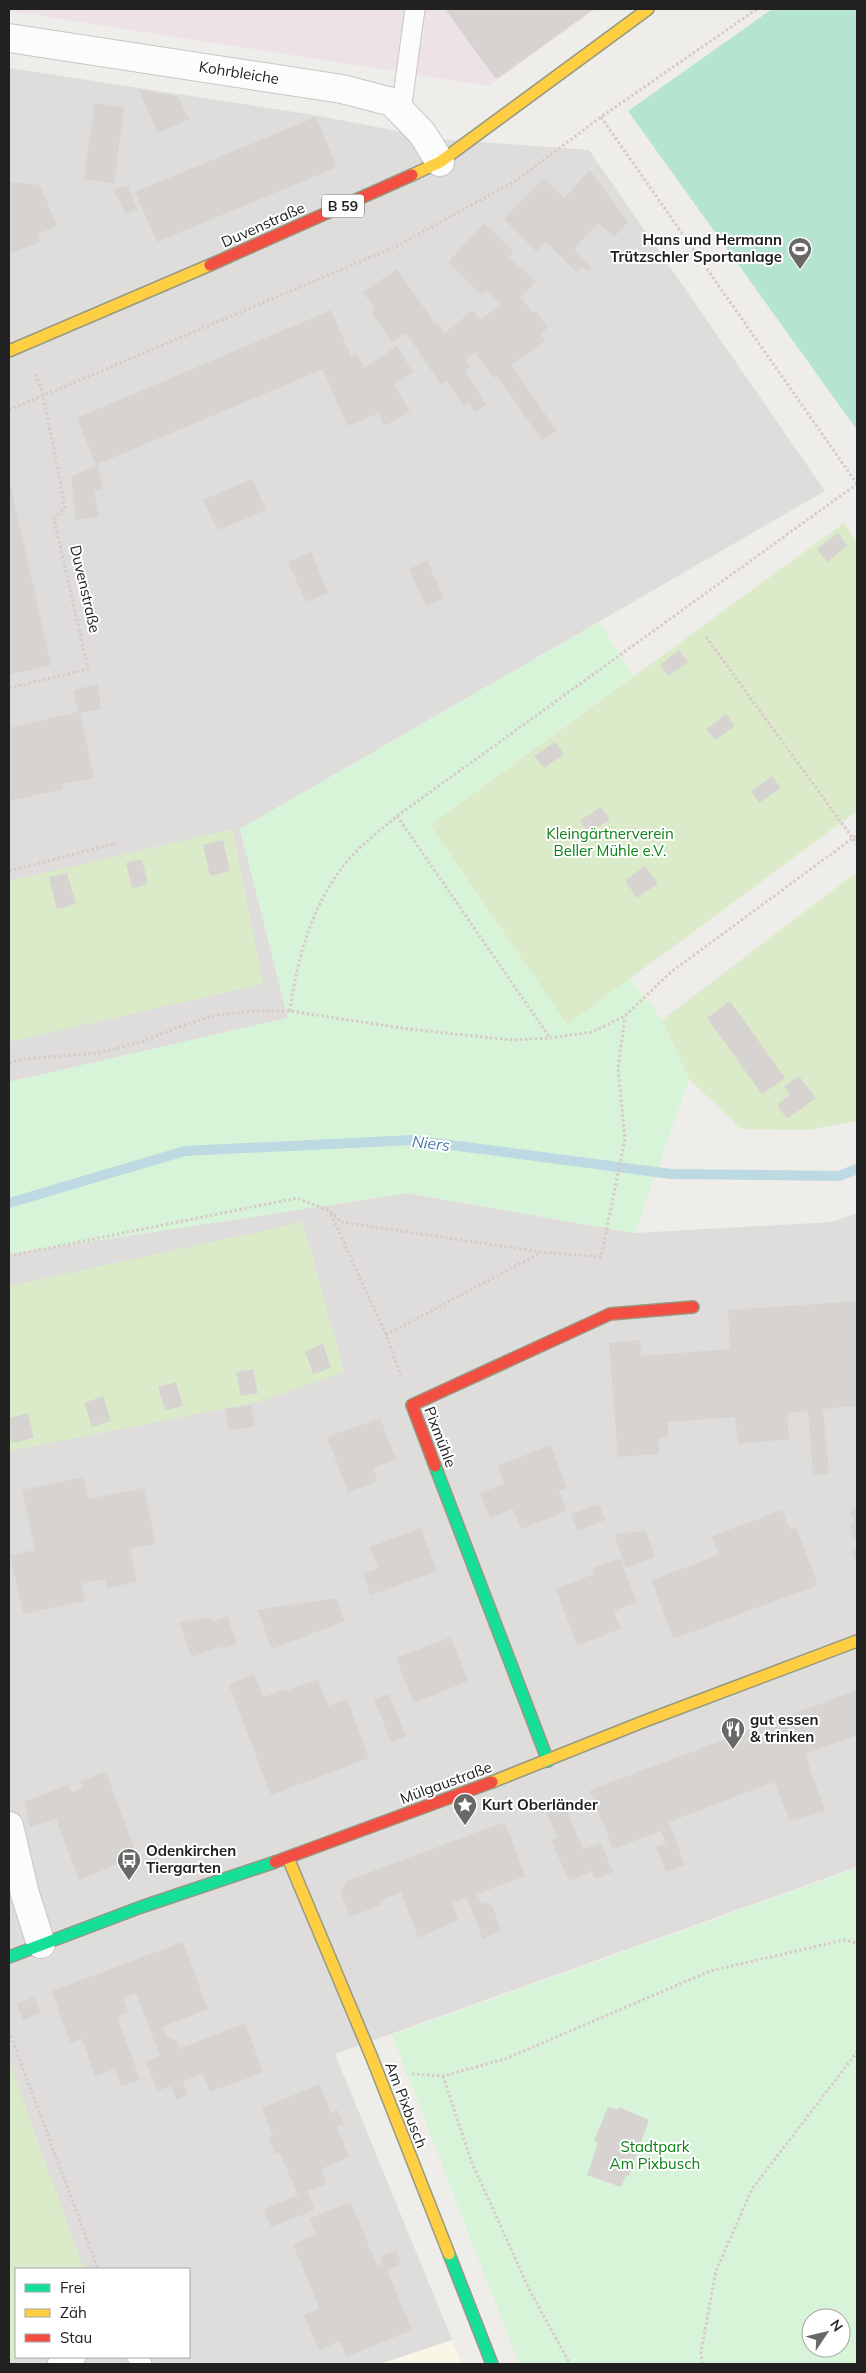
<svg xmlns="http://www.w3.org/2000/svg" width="866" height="2373" font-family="Mulish,sans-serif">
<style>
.residential{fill:#dedddb;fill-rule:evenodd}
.industrial{fill:#ece2e8}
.education{fill:#f8f7e5}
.grass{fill:#dbebc9}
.park{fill:#d8f4d8;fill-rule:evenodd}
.pitch{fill:#b5e5d1}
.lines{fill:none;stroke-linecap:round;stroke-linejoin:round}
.stream{stroke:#bdd9e1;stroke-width:10}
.building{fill:#d6d3d0}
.lane-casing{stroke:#c8c7c5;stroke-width:21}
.street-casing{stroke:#c8c7c5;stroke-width:30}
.fast-casing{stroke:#979981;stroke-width:14}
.slow-casing{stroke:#979981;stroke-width:14}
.jam-casing{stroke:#979981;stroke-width:14}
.path{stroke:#d8cac8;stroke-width:3;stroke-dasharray:2.5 2.5;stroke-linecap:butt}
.lane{stroke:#fdfcfc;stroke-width:19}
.street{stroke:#fdfcfc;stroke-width:28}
.fast{stroke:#16e098;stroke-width:11}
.slow{stroke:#ffcf43;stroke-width:11}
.jam{stroke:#f24e42;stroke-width:11}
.labels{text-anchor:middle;stroke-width:4;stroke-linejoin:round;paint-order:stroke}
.shield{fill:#fff;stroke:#646464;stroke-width:1}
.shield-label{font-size:14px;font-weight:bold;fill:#212121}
.street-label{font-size:15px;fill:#212121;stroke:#fff}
.poi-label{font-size:15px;font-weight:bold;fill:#212121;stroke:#fff;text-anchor:start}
.park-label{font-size:15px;fill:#0c8117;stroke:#fff}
.water-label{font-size:16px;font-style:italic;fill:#4979a9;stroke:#fff}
</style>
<rect width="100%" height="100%" fill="#efede9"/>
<path class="residential" d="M9 68 314 115 439 139 589 150 825 491 240 829 288 1018 9 1082Z
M407 1193 635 1233 832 1222 857 1213V1867L335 2054 462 2364H9V1254ZM16 2269H189V2357H16Z"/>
<path class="industrial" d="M9 9H596L489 86 9 11Z"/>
<path class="education" d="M452 2340 462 2364H380Z"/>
<path class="grass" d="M844 523 857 541V811L567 1025 430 825Z
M233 829 263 984 9 1042V881Z
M857 872V1121L808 1130 741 1129 689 1079 662 1020Z
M303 1222 344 1372 262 1401 9 1451V1286Z
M9 2062 84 2269H16L18 2357 9 2360Z"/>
<path class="park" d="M599 622 633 676 430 825 567 1025 630 978 662 1020 689 1079 635 1233 407 1193 9 1254V1082L288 1018 240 829Z
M857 1868V2364H519L392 2035ZM811 2318H841V2348H811Z"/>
<path class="pitch" d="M772 9H857V430L628 111Z"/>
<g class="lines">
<path class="stream" d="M9 1203 185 1151 413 1140 671 1174 839 1176 857 1169"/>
</g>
<path class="building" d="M445 9H594L498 78H495Z
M138 89 178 97 189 119 158 133Z
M95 103 124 107 114 183 84 179Z
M316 117 337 167 157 242 135 192Z
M590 170 628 222 614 237 599 223 574 249 591 267 587 271 582 267 577 272 546 242 536 251 504 219 544 178 564 198Z
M9 182 40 185 57 226 38 234 41 241 9 254Z
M127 185 137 209 125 214 114 190Z
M484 223 514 252 509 257 536 282 520 297 533 313 535 311 548 327 541 334 546 340 511 365 557 431 542 440 497 376 494 378 475 352 465 360 470 367 465 370 486 405 475 412 468 403 464 406 447 381 441 385 406 333 392 342 371 312 375 310 363 292 397 269 436 325 438 324 445 333 473 310 480 320 501 305 486 291 482 295 448 262Z
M331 310 351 356 357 353 364 368 397 346 413 372 394 385 410 412 384 426 379 413 347 426 323 369 98 464 103 489 94 491 99 517 76 520 71 477 96 465 77 418Z
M9 478 51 665 9 675Z
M252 479 266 510 218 530 203 500Z
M838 533 847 546 827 562 817 549Z
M311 552 328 593 306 602 288 562Z
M427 561 444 598 426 606 409 569Z
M679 650 688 662 669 676 660 665Z
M98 684 101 709 80 713 94 778 62 784 63 789 9 801V728L78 712 73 690Z
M726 714 735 726 715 740 706 729Z
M555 742 564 754 544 768 534 756Z
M772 776 781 788 759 803 751 791Z
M601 807 610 819 589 833 579 821Z
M223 840 230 871 210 876 203 845Z
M142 859 148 884 132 888 126 863Z
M645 866 658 883 637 898 625 881Z
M67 873 76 904 57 909 49 877Z
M730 1001 785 1078 762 1094 707 1018Z
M799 1076 816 1098 787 1119 777 1105 790 1095 784 1086Z
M857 1301V1406L823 1409 829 1474 813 1475 808 1411 787 1413 789 1439 738 1444 735 1417 668 1422V1437L658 1438 659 1454 618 1457 609 1343 640 1340 641 1356 730 1349 728 1310Z
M323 1344 331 1368 313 1374 305 1351Z
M253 1369 258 1393 241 1396 236 1372Z
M176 1382 183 1406 165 1411 158 1387Z
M103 1396 111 1421 92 1427 84 1403Z
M251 1405 255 1426 229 1430 225 1409Z
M28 1413 34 1438 12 1443 9 1431V1418Z
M380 1418 396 1459 373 1468 378 1481 348 1492 327 1437Z
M551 1445 567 1488 559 1491 567 1511 521 1529 513 1509 490 1518 480 1493 504 1484 497 1466Z
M83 1477 88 1499 144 1488 156 1544 130 1549 137 1582 107 1588 105 1579 81 1584 85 1601 23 1614 10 1555 35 1550 22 1490Z
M599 1504 605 1520 577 1531 571 1514Z
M857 1508V1538L853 1539 850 1524 855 1523 850 1510Z
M782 1510 790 1530 796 1527 818 1585 673 1639 652 1580 719 1555 712 1536Z
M421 1528 437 1571 371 1595 363 1574 378 1568 370 1547Z
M646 1531 655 1557 626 1568 614 1534Z
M857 1549V1565L852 1551Z
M620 1558 637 1602 614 1611 621 1629 577 1645 556 1589 594 1574 592 1568Z
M336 1598 345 1621 272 1649 257 1610Z
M227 1616 237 1644 223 1649 222 1646 192 1657 179 1622 212 1617 213 1621Z
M451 1637 468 1681 414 1703 396 1658Z
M254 1674 263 1697 287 1689 292 1700 289 1690 318 1679 328 1706 347 1699 369 1758 271 1795 229 1685Z
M857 1690V1735L805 1754 825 1811 790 1821 774 1782 669 1822 685 1865 666 1872 656 1847 666 1843 661 1831 613 1849 590 1790Z
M389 1694 406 1736 391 1742 374 1699Z
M106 1772 137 1856 79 1880 56 1819 30 1827 24 1802 68 1785 71 1793 83 1788 80 1781Z
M563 1802 583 1849 601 1843 613 1872 595 1879 592 1871 569 1881 551 1840 557 1837 545 1809Z
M505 1822 525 1876 477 1894 481 1903 491 1904 501 1929 483 1940 467 1898 452 1903 458 1920 418 1938 401 1892 379 1901 381 1905 350 1917 341 1893 346 1881Z
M183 1942 208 2009 162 2027 166 2037 177 2041 179 2049 245 2023 263 2072 210 2092 203 2074 183 2081 188 2095 176 2100 171 2086 157 2091 146 2061 160 2056 136 1993 123 1998 128 2012 117 2017 140 2080 121 2086 115 2069 95 2076 82 2039 70 2043 52 1991Z
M34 1997 40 2013 23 2020 17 2004Z
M320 2084 331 2113 338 2110 344 2124 337 2127 349 2157 321 2169 326 2184 307 2191 315 2210 271 2227 264 2209 298 2195 280 2153 275 2154 268 2138 273 2136 262 2108Z
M608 2107 618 2110 619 2107 649 2120 629 2176 626 2175 621 2187 587 2175 598 2143 594 2141Z
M351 2202 377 2266 382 2264 380 2257 396 2250 401 2264 387 2270 412 2330 346 2357 340 2341 319 2350 304 2315 319 2308 293 2244 316 2234 309 2219Z"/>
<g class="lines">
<g class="lane-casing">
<path id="lane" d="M401 111 415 9
M137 2357 142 2364
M57 2364 76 2357"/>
</g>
<g class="street-casing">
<path id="street" d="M9 38 342 89 392 102 422 133 440 162
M9 1826 25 1894 41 1944"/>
</g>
<g class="fast-casing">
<path id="fast" d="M435 1466 548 1761
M9 1957 141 1907 275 1862
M449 2254 492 2364"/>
</g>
<g class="slow-casing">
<path id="slow" d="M412 175 440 162 648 9
M9 351 210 265
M492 1782 645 1721 857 1641
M288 1858 372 2058 449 2254"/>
</g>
<g class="jam-casing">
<path id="jam" d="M210 265 412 175
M435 1466 412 1405 610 1314 693 1307
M275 1862 492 1782"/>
</g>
<path class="path" d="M601 117 857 484
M9 410 397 246 517 180 601 117 757 9
M706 637 857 844
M9 688 88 669 54 519 65 507 43 394 35 373
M397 816 550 1038
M9 871 117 843
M290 1011C297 957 313 901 349 859 363 843 381 830 397 816L857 484
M9 1063 22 1059 99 1053 144 1041 176 1028 212 1016 250 1011H290L408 1029 512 1040 550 1038 592 1032 625 1016 671 972 857 835
M331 1214 386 1335 401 1376
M9 1256 297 1198 330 1211 341 1222 541 1252 601 1257 625 1139 618 1069 625 1017
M386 1335 540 1253
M9 2031 98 2269
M412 2074 443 2076 505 2059 710 1971 844 1940 857 1943
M443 2076 472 2163 530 2291 570 2364
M702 2364 701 2352 716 2271 752 2189 857 2052"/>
<use href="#lane" class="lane"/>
<use href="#street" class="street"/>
<use href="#fast" class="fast"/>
<use href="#slow" class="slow"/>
<use href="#jam" class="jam"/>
</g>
<defs>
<g id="stadium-pin" transform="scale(1.25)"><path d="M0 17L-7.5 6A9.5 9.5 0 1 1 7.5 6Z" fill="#696867" stroke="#fff"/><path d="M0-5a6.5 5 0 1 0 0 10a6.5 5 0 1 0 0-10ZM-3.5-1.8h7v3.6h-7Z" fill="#fff"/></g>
<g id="restaurant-pin" transform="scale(1.25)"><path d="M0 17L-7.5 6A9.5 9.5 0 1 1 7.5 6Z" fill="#696867" stroke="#fff"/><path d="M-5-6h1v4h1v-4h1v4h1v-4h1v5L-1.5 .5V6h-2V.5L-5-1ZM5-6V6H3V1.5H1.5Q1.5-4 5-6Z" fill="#fff"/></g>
<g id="sight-pin" transform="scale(1.25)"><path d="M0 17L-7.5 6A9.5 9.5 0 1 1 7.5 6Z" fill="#696867" stroke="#fff"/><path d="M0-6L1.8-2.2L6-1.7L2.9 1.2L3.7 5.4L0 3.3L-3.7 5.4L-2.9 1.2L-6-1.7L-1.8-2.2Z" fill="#fff"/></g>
<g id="bus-pin" transform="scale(1.25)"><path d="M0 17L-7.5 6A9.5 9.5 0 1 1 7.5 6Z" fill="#696867" stroke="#fff"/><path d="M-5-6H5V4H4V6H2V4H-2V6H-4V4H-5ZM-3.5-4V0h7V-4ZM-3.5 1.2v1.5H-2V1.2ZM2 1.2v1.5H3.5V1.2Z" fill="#fff"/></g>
</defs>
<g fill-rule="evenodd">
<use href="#stadium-pin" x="800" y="249"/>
<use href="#restaurant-pin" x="733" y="1729"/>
<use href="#sight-pin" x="465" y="1805"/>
<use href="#bus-pin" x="129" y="1860"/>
</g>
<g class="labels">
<rect class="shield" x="322" y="194.5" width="42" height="23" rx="4"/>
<g class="shield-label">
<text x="343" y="211">B 59</text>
</g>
<g class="street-label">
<text transform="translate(239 73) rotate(9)" y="5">Kohrbleiche</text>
<text transform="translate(263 225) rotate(-24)" y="5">Duvenstraße</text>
<text transform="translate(85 589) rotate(77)" y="5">Duvenstraße</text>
<text transform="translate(440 1437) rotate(69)" y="5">Pixmühle</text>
<text transform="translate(446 1783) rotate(-20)" y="5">Mülgaustraße</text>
<text transform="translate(406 2105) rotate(69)" y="5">Am Pixbusch</text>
</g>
<g class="poi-label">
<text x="782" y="245" text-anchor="end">Hans und Hermann<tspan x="782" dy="17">Trützschler Sportanlage</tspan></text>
<text x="750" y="1725">gut essen<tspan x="750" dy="17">&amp; trinken</tspan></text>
<text x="482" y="1810">Kurt Oberländer</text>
<text x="146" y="1856">Odenkirchen<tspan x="146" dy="17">Tiergarten</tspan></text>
</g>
<g class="park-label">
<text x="610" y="839">Kleingärtnerverein<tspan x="610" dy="17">Beller Mühle e.V.</tspan></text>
<text x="655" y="2152">Stadtpark<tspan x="655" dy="17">Am Pixbusch</tspan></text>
</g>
<g class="water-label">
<text transform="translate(431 1143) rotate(6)" y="6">Niers</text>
</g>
</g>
<rect width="866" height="2373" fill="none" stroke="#212121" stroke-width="20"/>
<rect x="15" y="2268" width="175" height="90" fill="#ffffff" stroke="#a6a6a6"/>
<rect x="25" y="2284" width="25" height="8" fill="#16e098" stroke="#a6a6a6"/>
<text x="60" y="2293" font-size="15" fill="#212121">Frei</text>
<rect x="25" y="2309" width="25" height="8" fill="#ffcf43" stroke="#a6a6a6"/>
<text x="60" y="2318" font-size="15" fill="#212121">Zäh</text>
<rect x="25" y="2334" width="25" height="8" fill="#f24e42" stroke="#a6a6a6"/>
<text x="60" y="2343" font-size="15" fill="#212121">Stau</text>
<g transform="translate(826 2333) rotate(55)"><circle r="24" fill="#ffffff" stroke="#a6a6a6"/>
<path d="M0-4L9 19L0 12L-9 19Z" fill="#696867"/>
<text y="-8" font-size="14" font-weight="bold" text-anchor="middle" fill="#212121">N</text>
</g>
</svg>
